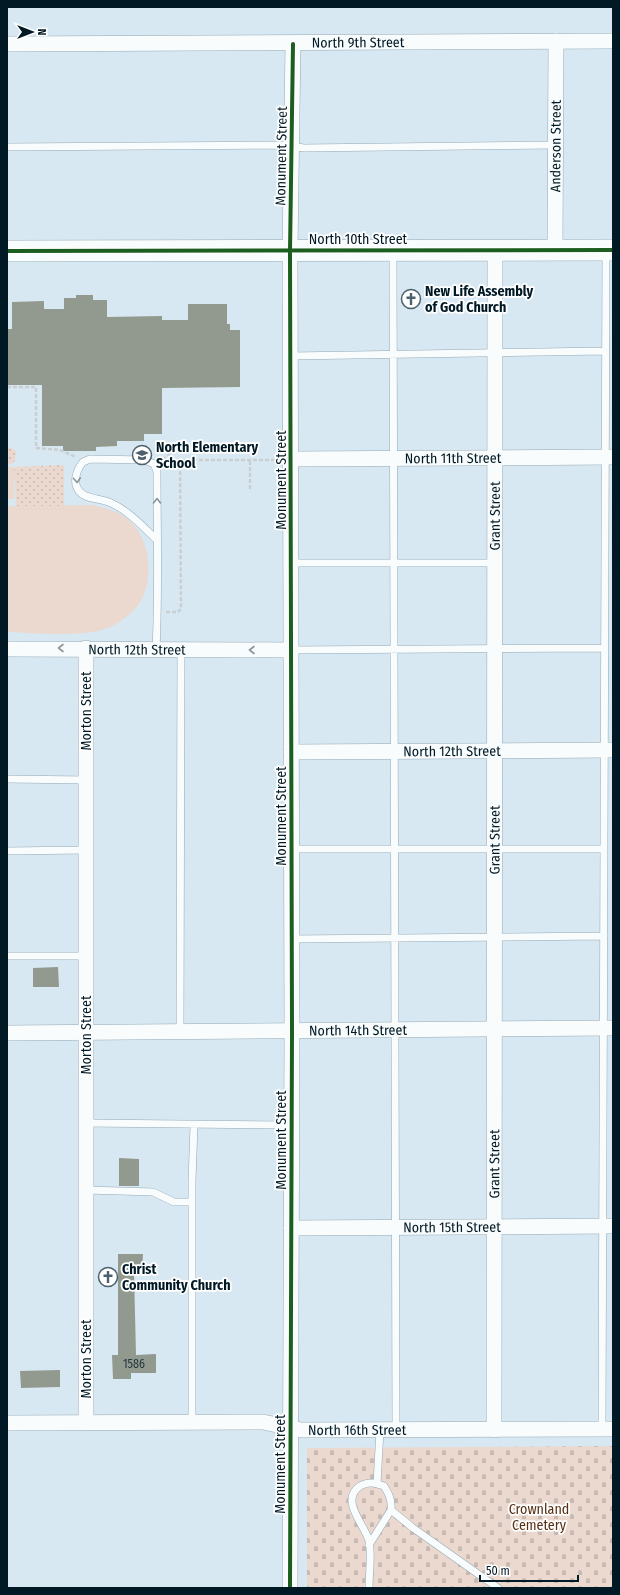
<svg xmlns="http://www.w3.org/2000/svg" width="620" height="1595" font-family="'Fira Sans Condensed',sans-serif">
<style>
.grass{fill:#ebd9cf}
.cemetery{fill:url(#cemetery-stones)}
.park{fill:url(#park-dots)}
.building{fill:#92998f}
.lines{fill:none;stroke-linecap:round;stroke-linejoin:round}
.lane-casing{stroke:#92a9b6;stroke-width:8}
.street-casing{stroke:#92a9b6;stroke-width:16}
.secondary-casing{stroke:#92a9b6;stroke-width:22}
.path{stroke:#c9ced1;stroke-width:2.5;stroke-dasharray:4 2;stroke-linecap:butt}
.lane{stroke:#f9fcfd;stroke-width:7}
.street{stroke:#f9fcfd;stroke-width:15}
.secondary{stroke:#f9fcfd;stroke-width:21}
.cycleway-casing{stroke:#fff;stroke-width:6}
.cycleway{stroke:#1b5e20;stroke-width:4}
.oneway{stroke:#89969c}
.labels{text-anchor:middle;stroke-width:3.5;stroke-linejoin:round;paint-order:stroke}
.number-label{font-size:12px;fill:#253940}
.street-label{font-size:14px;fill:#011925;stroke:#fff}
.poi-label{font-size:14px;font-weight:bold;fill:#011925;stroke:#fff;text-anchor:start}
.park-label{font-size:14px;fill:#562e12;stroke:#fff}
</style>
<defs>
<pattern id="cemetery-stones" width="16" height="16" patternUnits="userSpaceOnUse"><rect width="16" height="16" fill="#ebd9cf"/><path d="M2 7V4a2 2 0 0 1 4 0v3zM10 15v-3a2 2 0 0 1 4 0v3z" fill="#c8bab2"/></pattern>
<pattern id="park-dots" width="8" height="8" patternUnits="userSpaceOnUse"><rect width="8" height="8" fill="#ebd9cf"/><path d="M2 2h.1M6 6h.1" fill="none" stroke="#c8bab2" stroke-width="1.8" stroke-linecap="round"/></pattern>
</defs>
<rect width="100%" height="100%" fill="#d8e8f2"/>
<path class="grass" d="M7 467H14V499H7Z
M92 505C104 508 115 510 126 518 150 535 155 577 140 602 134 612 121 622 110 627 88 638 33 633 7 632V506Z"/>
<path class="cemetery" d="M613 1446V1588H307V1448Z"/>
<path class="park" d="M7 446 16 451 15 461 11 464H7Z
M64 465V506H16L14 467Z"/>
<path class="building" d="M76 295H93V300H107V317L162 316V320H188V304H227V324H230V330H240V387L162 388V434H144V441H117V446L96 447V451H63V446H42V385H7V329H12V302L44 301V309H64V298H76Z
M58 967 59 987H33V968Z
M119 1158 139 1159V1186H119Z
M118 1254H143L142 1273H134L136 1355 156 1354V1373H131V1379H113L112 1355H118Z
M60 1370V1387L21 1388 20 1371Z"/>
<g class="lines">
<g class="lane-casing">
<path id="lane" d="M7 147 283 145 304 148 555 145
M393 253 396 1430
M291 356 605 351
M291 563H495
M156 649C159 590 157 530 157 471L154 464 145 460 90 459 83 462C77 469 72 482 79 491 86 500 101 498 111 503 129 511 143 527 157 540
M291 650 605 648
M7 779 86 780
M292 849H604
M7 851 86 850
M292 939 604 936
M7 956H86
M180 1032 181 649
M86 1123 292 1125
M86 1190 153 1192 174 1202H192
M192 1422V1181L194 1125
M602 1429 606 252
M377 1484 380 1430
M391 1510 413 1528 498 1588
M369 1545 391 1510C392 1500 389 1494 384 1486 375 1483 368 1481 360 1486 339 1500 365 1525 369 1541 372 1556 369 1573 369 1588"/>
</g>
<g class="street-casing">
<g id="street">
<path id="s1" d="M7 44 613 41"/>
<path id="s2" d="M555 250 556 41"/>
<path id="s3" d="M292 459 613 457"/>
<path d="M86 648V1422"/>
<path id="s4" d="M7 649 291 650"/>
<path id="s5" d="M291 752 613 750"/>
<path id="s6" d="M7 1033 613 1028"/>
<path id="s7" d="M291 1228 613 1226"/>
<path id="s8" d="M7 1423 263 1422 301 1430 613 1429"/>
<path id="s9" d="M494 1430 495 250"/>
<path d="M290 1588 292 1032 290 251 293 44"/>
</g>
</g>
<g class="secondary-casing">
<path id="secondary" d="M7 251 613 250"/>
</g>
<path class="path" d="M7 387H36V448L60 450 76 457
M163 460H278
M163 460 183 441
M250 461V491
M166 612H178L181 609 180 460"/>
<use href="#lane" class="lane"/>
<use href="#street" class="street"/>
<use href="#secondary" class="secondary"/>
<g class="cycleway-casing">
<path id="cycleway" d="M7 251 613 250
M290 1588 292 1032 290 251 293 44"/>
</g>
<use href="#cycleway" class="cycleway"/>
</g>
<defs><path id="oneway-chevron" d="M-2-3.5L2.5 0L-2 3.5" fill="none" stroke-width="1.6" stroke-linecap="round" stroke-linejoin="round"/></defs>
<g class="oneway">
<use href="#oneway-chevron" transform="translate(77 480) rotate(86)"/>
<use href="#oneway-chevron" transform="translate(157 501) rotate(-90)"/>
<use href="#oneway-chevron" transform="translate(61 648) rotate(180)"/>
<use href="#oneway-chevron" transform="translate(252 650) rotate(-180)"/>
</g>
<defs>
<g id="church-ring" transform="scale(1)"><circle r="9.5" fill="#fff" stroke="#4c616d" stroke-width="1.5"/><path d="M-1.2-6h2.4v3.5h3.3v2.4h-3.3V6h-2.4V-.1h-3.3v-2.4h3.3Z" fill="#4c616d"/></g>
<g id="school-ring" transform="scale(1)"><circle r="9.5" fill="#fff" stroke="#4c616d" stroke-width="1.5"/><path d="M0-5L7-2L0 1L-7-2ZM-4 1L0 2.5L4 1V4Q0 6-4 4Z" fill="#4c616d"/></g>
</defs>
<g fill-rule="evenodd">
<use href="#church-ring" x="411" y="299"/>
<use href="#school-ring" x="142" y="455"/>
<use href="#church-ring" x="108" y="1277"/>
</g>
<g class="labels">
<g class="number-label">
<text x="134" y="1368">1586</text>
</g>
<g class="street-label">
<text dy="5" stroke="none"><textPath href="#s1" startOffset="351">North 9th Street</textPath></text>
<text dy="5" stroke="none"><textPath href="#s2" startOffset="104">Anderson Street</textPath></text>
<text transform="translate(281 156) rotate(-89)" y="5">Monument Street</text>
<text x="358" y="244">North 10th Street</text>
<text dy="5" stroke="none"><textPath href="#s3" startOffset="161">North 11th Street</textPath></text>
<text transform="translate(281 480) rotate(-90)" y="5">Monument Street</text>
<text dy="5" stroke="none"><textPath href="#s9" startOffset="914">Grant Street</textPath></text>
<text dy="5" stroke="none"><textPath href="#s4" startOffset="130">North 12th Street</textPath></text>
<text transform="translate(86 711) rotate(-90)" y="5">Morton Street</text>
<text dy="5" stroke="none"><textPath href="#s5" startOffset="161">North 12th Street</textPath></text>
<text transform="translate(281 816) rotate(-90)" y="5">Monument Street</text>
<text dy="5" stroke="none"><textPath href="#s9" startOffset="590">Grant Street</textPath></text>
<text dy="5" stroke="none"><textPath href="#s6" startOffset="351">North 14th Street</textPath></text>
<text transform="translate(86 1035) rotate(-90)" y="5">Morton Street</text>
<text transform="translate(281 1140) rotate(-90)" y="5">Monument Street</text>
<text dy="5" stroke="none"><textPath href="#s9" startOffset="266">Grant Street</textPath></text>
<text dy="5" stroke="none"><textPath href="#s7" startOffset="161">North 15th Street</textPath></text>
<text transform="translate(86 1359) rotate(-90)" y="5">Morton Street</text>
<text dy="5" stroke="none"><textPath href="#s8" startOffset="351">North 16th Street</textPath></text>
<text transform="translate(280 1464) rotate(-90)" y="5">Monument Street</text>
</g>
<g class="poi-label">
<text x="425" y="296">New Life Assembly<tspan x="425" dy="16">of God Church</tspan></text>
<text x="156" y="452">North Elementary<tspan x="156" dy="16">School</tspan></text>
<text x="122" y="1274">Christ<tspan x="122" dy="16">Community Church</tspan></text>
</g>
<g class="park-label">
<text x="539" y="1514">Crownland<tspan x="539" dy="16">Cemetery</tspan></text>
</g>
</g>
<rect width="620" height="1595" fill="none" stroke="#011925" stroke-width="16"/>
<g transform="translate(32 32) rotate(90)" stroke="#ffffff" stroke-width="3" paint-order="stroke">
<path d="M0-3L7 15L0 10L-7 15Z" fill="#011925"/>
<text y="-6" font-size="11" font-weight="bold" text-anchor="middle" fill="#011925">N</text>
</g>
<path d="M480 1575v6h98v-6" fill="none" stroke="#011925" stroke-width="2"/>
<text x="486" y="1575" font-size="12" fill="#011925" stroke="#ffffff" stroke-width="3" paint-order="stroke">50 m</text>
</svg>
